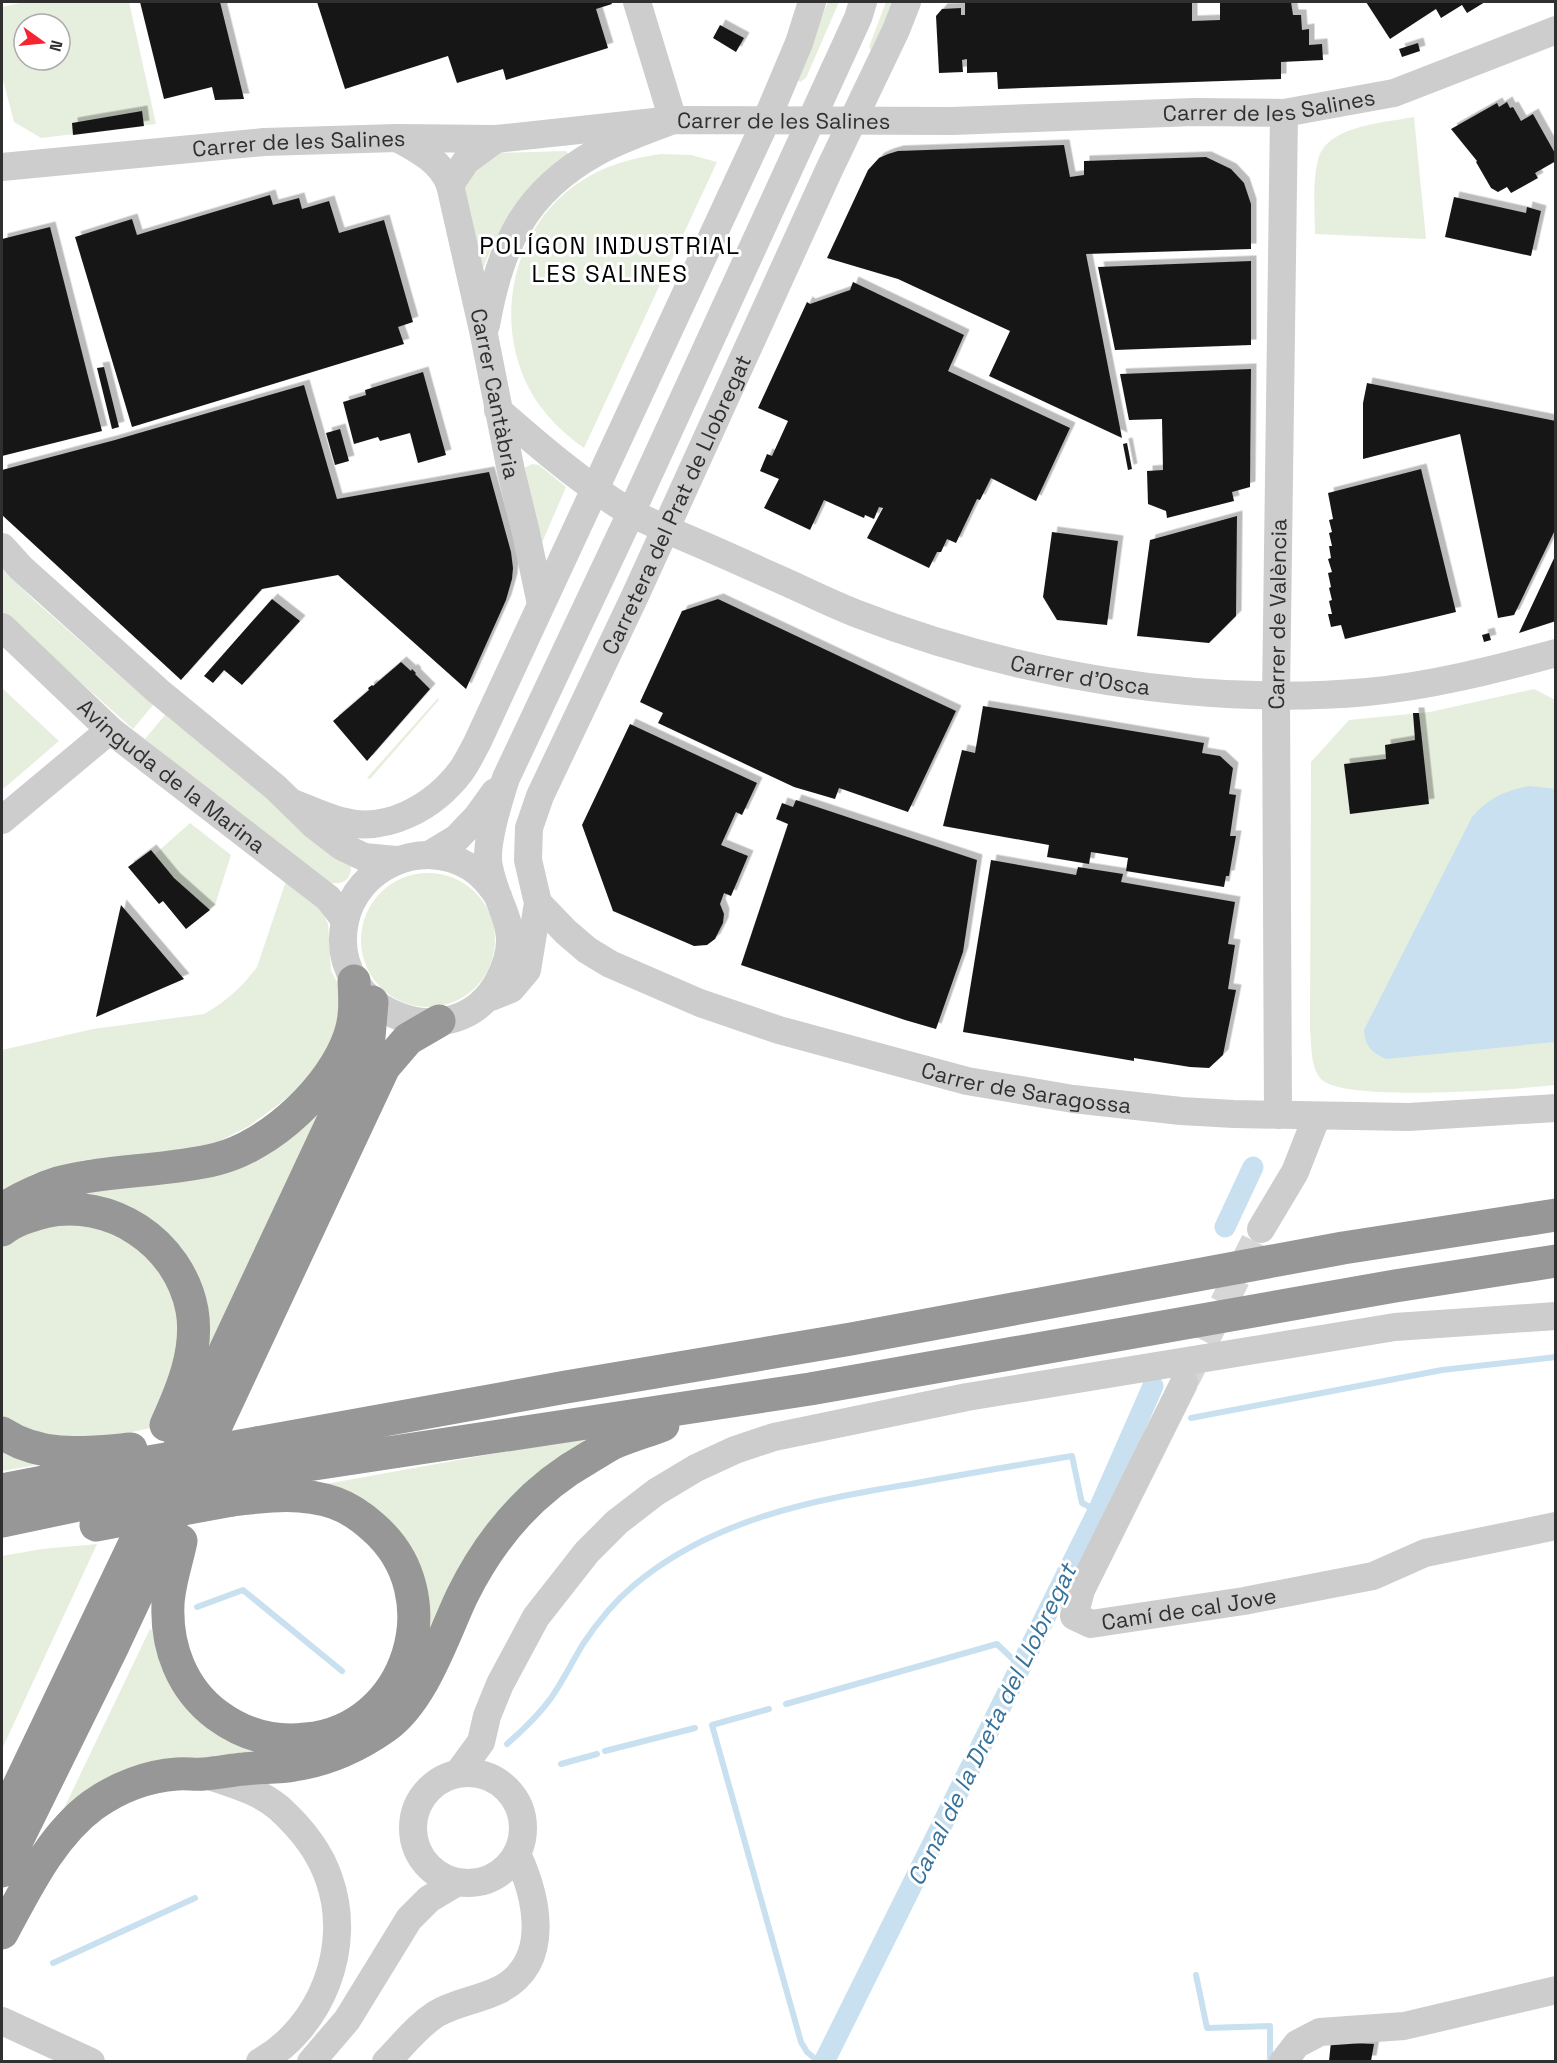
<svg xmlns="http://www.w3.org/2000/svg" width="1557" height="2063" font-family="'Space Grotesk',sans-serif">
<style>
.green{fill:#e6eedd;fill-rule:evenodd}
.water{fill:#c8e0ef}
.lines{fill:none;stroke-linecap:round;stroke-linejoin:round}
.stream{stroke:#c8e0ef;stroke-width:6}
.canal{stroke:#c8e0ef;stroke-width:21}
.building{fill:#171717;filter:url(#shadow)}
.minor-tunnel{stroke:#d6d6d6;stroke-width:28;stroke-dasharray:28 14;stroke-linecap:butt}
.minor{stroke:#cdcdcd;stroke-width:28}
.highway{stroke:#979797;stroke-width:33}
.highway-bridge{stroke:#979797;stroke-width:33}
.labels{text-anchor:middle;stroke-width:6;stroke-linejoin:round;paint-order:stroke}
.street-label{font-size:22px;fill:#303030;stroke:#fff}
.neighbourhood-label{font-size:24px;letter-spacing:1.5px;fill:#000;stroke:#fff}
.water-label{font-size:24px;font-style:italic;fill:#36729b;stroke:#fff}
</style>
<defs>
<filter id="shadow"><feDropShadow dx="5.5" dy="-5.5" stdDeviation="0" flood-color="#0004"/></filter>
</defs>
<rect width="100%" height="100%" fill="#fff"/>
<path class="green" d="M25 2H129L156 124 41 138 14 122 2 76V7ZM24 24H60V60H24Z
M828 2H839L806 78 800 82 797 79Z
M886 2H894L871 50 869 47Z
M1414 117 1426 239 1315 234C1315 210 1312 183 1318 160 1327 125 1384 123 1414 117Z
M566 151 569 155 515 210 491 249 481 273 462 199 466 178 495 153Z
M661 154 691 155 717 162 584 448C563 433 544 415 531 392 492 323 512 226 580 182 605 165 632 158 661 154Z
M532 464 539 465 566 487 541 545 524 468Z
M2 568 35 601 153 705 133 729 2 612Z
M2 688 59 741 2 790Z
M1534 689 1555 700V1085C1518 1089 1343 1103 1321 1079 1310 1067 1312 1045 1310 1031L1311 762 1349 720 1430 712Z
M438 698 439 700 370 779 367 778Z
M165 715 351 864C352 879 344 885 330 883L256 828 145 739Z
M190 823 231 855 215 905 210 910 174 878 154 855Z
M361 940a67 67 0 1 1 134 0a67 67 0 1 1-134 0Z
M287 878 318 902 328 924 331 970 340 989 337 1031 308 1080 282 1102 249 1126 216 1143 182 1155 132 1156 84 1160 33 1174 2 1190V1050L93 1029 204 1014C225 1003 243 986 257 967Z
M347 1059 178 1424 197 1285 56 1196 194 1173Z
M76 1221C92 1226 118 1233 132 1241 140 1246 147 1258 153 1265 200 1319 171 1371 150 1428L100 1439 29 1433 2 1416V1244L16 1236Z
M602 1434 581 1450 423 1651 425 1615 320 1485Z
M2 1445 42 1464 2 1471Z
M97 1544 2 1749V1556L42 1549Z
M150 1629 158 1633 267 1758 56 1825Z"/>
<path class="water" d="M1530 786 1555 789V1042L1386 1059C1371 1052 1365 1046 1364 1030L1472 817C1488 798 1506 790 1530 786Z"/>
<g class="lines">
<path class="stream" d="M1141 1412 1148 1413
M1191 1418 1442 1370 1556 1357
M197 1607 243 1590 342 1671
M786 1704 997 1644 1021 1667
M769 1709 712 1725 801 2042 807 2052 819 2062
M507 1744C523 1730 538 1716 551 1698 563 1681 572 1662 583 1644 597 1623 614 1602 633 1586 712 1519 813 1500 911 1484 964 1474 1018 1465 1072 1456L1082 1503 1098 1511
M605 1751 695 1728
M561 1764 597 1754
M53 1963 195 1898
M1196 1975 1207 2028 1270 2026V2062"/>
<path class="canal" d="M1225 1227 1253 1167
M824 2062 1098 1511 1153 1386"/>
</g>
<path class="building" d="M140 2H220L244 99 215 100 212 87 164 99Z
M317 2H611L612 4 596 9 608 48 506 80 503 69 457 83 448 56 345 89Z
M965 2H1192V21L1220 20V2H1291L1293 15H1301L1302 30 1309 29V45L1322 44 1323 60 1281 62V79L998 89 997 72 967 73V59L962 60 963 72 939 73 936 16 942 9 961 8V15H965Z
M1366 2H1485L1467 13 1462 5 1441 18 1436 9 1390 39Z
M720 25 744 38 736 52 713 38Z
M1418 43 1420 51 1402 57 1399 49Z
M1507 102 1510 108 1513 107 1521 121 1533 114 1556 155V161L1535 173 1538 178 1511 193 1507 187 1498 192 1491 188 1476 162 1477 161 1451 129 1497 103 1499 107Z
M142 111 144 126 73 135 72 123Z
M1064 145 1070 177 1084 175V161L1206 157 1231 169 1244 183 1251 204V249L1086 254 1122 438 989 376 1010 331 898 279 827 258 868 170 879 158 888 154 898 151Z
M270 195 273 205 299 198 302 209 329 201 339 233 384 220 413 322 398 327 404 344 132 427 75 237 132 219 137 235Z
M1454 197 1526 213 1527 207 1541 211 1531 256 1445 237Z
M50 227 102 431 2 456V239Z
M1251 261V345L1115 350 1098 267Z
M853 282 964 335 948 371 1070 428 1036 501 991 478 980 500 977 499 956 543 947 539 941 552H937L929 568 867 538 883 508 879 507 874 519 865 515 864 518 824 500 810 530 764 508 779 479 760 471 767 454 772 456 788 421 758 408 807 302 810 304 850 290Z
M104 367 119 427 112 429 97 368Z
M1251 369 1250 487 1232 492 1234 501 1167 518 1166 511 1148 504 1147 471 1163 470 1162 419 1129 420 1120 374Z
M423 372 446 455 418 463 410 433 380 441 378 437 354 444 343 402 366 395 365 390Z
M1367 383 1556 421V528L1514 615 1498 618 1460 434 1363 459V403Z
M304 385 337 499 489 472 511 552 513 568 512 579 506 600 466 689 338 575 262 589 181 680 2 515V470L115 440Z
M340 429 349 461 335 465 326 433Z
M1127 443 1132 469 1128 470 1123 444Z
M1421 469 1456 612 1345 639 1341 625 1331 627 1328 614H1332L1329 601 1332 600 1329 588 1331 587 1328 573 1332 572 1328 559 1331 558 1329 546H1332L1329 533 1332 532 1329 520 1333 519 1328 493Z
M1237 516 1236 616 1209 643 1137 636 1150 540Z
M1052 532 1118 541 1107 625 1057 620 1043 597Z
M1556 554V621L1519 633Z
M272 599 300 621 242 685 224 670 213 683 204 676Z
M718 599 956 711 908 812 839 788 835 799 794 787 658 723 663 713 640 702 682 611Z
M1489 633 1491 640 1484 642 1482 635Z
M401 662 411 671 412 669 416 673 415 674 430 689 367 761 333 721 369 690 368 688 372 685 373 686Z
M983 706 1204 743 1202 753 1220 756 1233 768 1229 794 1236 795 1230 836H1236L1229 876H1226L1224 887 1126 871 1128 858 1091 852 1089 864 1047 857 1049 845 943 826 962 750 975 753Z
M1413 713H1419L1429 804 1350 814 1344 764 1386 759 1385 745 1415 740Z
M630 724 757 783 742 815 736 812 721 845 748 856 731 896 724 893 720 904 724 914 723 923 715 939 707 945 694 946 613 911 582 825Z
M796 800 977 860 963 952 936 1029 905 1020 741 965 788 824 776 819 782 803 793 807Z
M151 850 174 878 210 910 186 929 163 901 159 904 128 867Z
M991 860 1076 875 1078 867 1123 874 1121 882 1235 902 1228 944 1235 945 1228 989 1236 990 1223 1055 1209 1068 1190 1067 1134 1058V1061L963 1032Z
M121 905 184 979 96 1017Z
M1331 2042 1374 2044 1371 2061H1329Z"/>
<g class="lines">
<path class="minor-tunnel" d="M1186 1379 1261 1229"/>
<g class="minor">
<path id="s1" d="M397 138C418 149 442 162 450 185L484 335 511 471 526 533 541 604"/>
<path id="s2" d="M2 167 264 142 397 138 496 139 673 120 952 121 1194 112 1284 113 1394 93 1556 30"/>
<path d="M450 185 466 161 496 139"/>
<path d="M486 325C500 246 524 192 597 152 621 139 648 130 673 120L637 2"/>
<path id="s3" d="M498 410C539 446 581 482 628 511 644 520 662 527 679 535 710 548 741 562 772 576 800 588 827 602 855 613 1011 674 1200 707 1367 692 1430 686 1494 670 1556 653"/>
<path d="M2 547 21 568 158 691 275 787 315 826 341 846 364 857 396 860"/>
<path id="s4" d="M2 627 110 730 328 898 345 920"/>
<path d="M293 803C309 809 325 817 341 821 386 834 434 807 461 771 467 763 472 752 477 743L766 121 799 43 812 2"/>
<path d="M2 820 110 730"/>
<path d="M429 855 457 838 477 817 495 792"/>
<path d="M498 896C490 885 482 874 470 867 422 837 356 867 345 921 325 1013 456 1063 499 980 525 929 498 913 489 867 484 845 499 800 506 778L631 513 858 18 863 2"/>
<path id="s5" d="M538 903 566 932 587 950 610 964 700 1003 779 1030 967 1081 1073 1099 1181 1111 1234 1114 1409 1117 1556 1108"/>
<path id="s6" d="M491 997 511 989 527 970 538 903 528 860 529 828 540 796 635 596 829 170 896 30 907 2"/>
<path id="s7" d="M1278 1115 1276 696 1284 113"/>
<path d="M1261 1229 1295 1172 1317 1116"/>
<path id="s8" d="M1184 1383 1081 1590 1074 1616 1091 1624 1244 1601 1373 1576 1425 1553 1556 1526"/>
<path d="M459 1772 481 1742 487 1716 500 1684 536 1617 587 1552 617 1522 656 1492 696 1468 735 1450 774 1437 967 1397 1395 1327 1556 1316"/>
<circle cx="468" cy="1828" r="55"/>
<path d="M204 1774C229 1783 258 1790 279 1808 300 1827 320 1852 329 1879 353 1946 322 2027 260 2062"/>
<path d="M2 2021 91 2062"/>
<path d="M311 2062 347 2020 409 1919 429 1899 456 1883"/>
<path d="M386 2062C403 2045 416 2027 436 2014 456 2002 480 2000 501 1989 552 1961 537 1897 517 1854"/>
<path d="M1283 2062 1297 2044 1320 2032 1404 2026 1556 1990"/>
</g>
<path class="highway" d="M4 1208C21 1198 39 1189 58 1183 110 1169 165 1172 217 1159 270 1146 333 1087 350 1035 356 1017 355 999 354 981
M2 1230C14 1220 29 1216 44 1212 110 1197 179 1242 192 1310 199 1350 182 1390 166 1425
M2 1433C42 1459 85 1453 131 1449
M257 1443 566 1387 851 1339 1343 1248 1556 1215
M242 1475 810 1389 1395 1286 1556 1261
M2 1490 116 1468
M2 1521 107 1499
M181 1541C177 1561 169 1583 168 1604 166 1647 182 1689 217 1715 244 1735 273 1743 306 1739 409 1730 452 1595 373 1527 362 1517 349 1508 335 1503 301 1491 266 1496 232 1500
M2 1821 140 1532 360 1063 369 1037 372 1002
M2 1871 112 1648 384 1067 408 1039 439 1021
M2 1933C26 1889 51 1836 93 1805 117 1788 147 1776 177 1774 186 1773 195 1775 204 1774 218 1773 231 1770 244 1769 261 1767 278 1768 294 1765 328 1760 358 1746 385 1727 423 1700 443 1636 462 1596 491 1537 531 1490 588 1458 597 1453 607 1446 616 1442 631 1436 647 1431 663 1425"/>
<path class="highway-bridge" d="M120 1467 257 1443
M107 1499 242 1475
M96 1525 232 1500"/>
</g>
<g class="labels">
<g class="street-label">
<text dy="8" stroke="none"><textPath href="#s2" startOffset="1270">Carrer de les Salines</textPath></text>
<text dy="8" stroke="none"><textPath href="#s2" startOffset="784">Carrer de les Salines</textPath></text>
<text dy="8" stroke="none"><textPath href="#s2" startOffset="298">Carrer de les Salines</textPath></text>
<text dy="8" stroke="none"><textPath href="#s1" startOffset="286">Carrer Cantàbria</textPath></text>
<text dy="8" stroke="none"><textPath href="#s6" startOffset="546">Carretera del Prat de Llobregat</textPath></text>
<text dy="8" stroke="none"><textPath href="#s7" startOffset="501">Carrer de València</textPath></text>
<text dy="8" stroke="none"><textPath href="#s3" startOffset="648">Carrer d'Osca</textPath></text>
<text dy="8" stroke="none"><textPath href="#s4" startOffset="226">Avinguda de la Marina</textPath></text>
<text dy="8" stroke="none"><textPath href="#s5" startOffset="531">Carrer de Saragossa</textPath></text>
<text dy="8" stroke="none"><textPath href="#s8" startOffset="376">Camí de cal Jove</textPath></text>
</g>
<g class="neighbourhood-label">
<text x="610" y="254">POLÍGON INDUSTRIAL<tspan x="610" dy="28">LES SALINES</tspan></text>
</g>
<g class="water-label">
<text transform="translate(992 1725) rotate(-64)" y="8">Canal de la Dreta del Llobregat</text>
</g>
</g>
<rect width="1557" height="2063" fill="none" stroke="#303030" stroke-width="6"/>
<g transform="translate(42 42) rotate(105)"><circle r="28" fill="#ffffff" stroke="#acacac" stroke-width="1.5"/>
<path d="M0-4.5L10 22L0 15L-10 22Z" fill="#f42531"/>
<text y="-9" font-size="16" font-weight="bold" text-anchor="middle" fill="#303030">N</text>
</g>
</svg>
